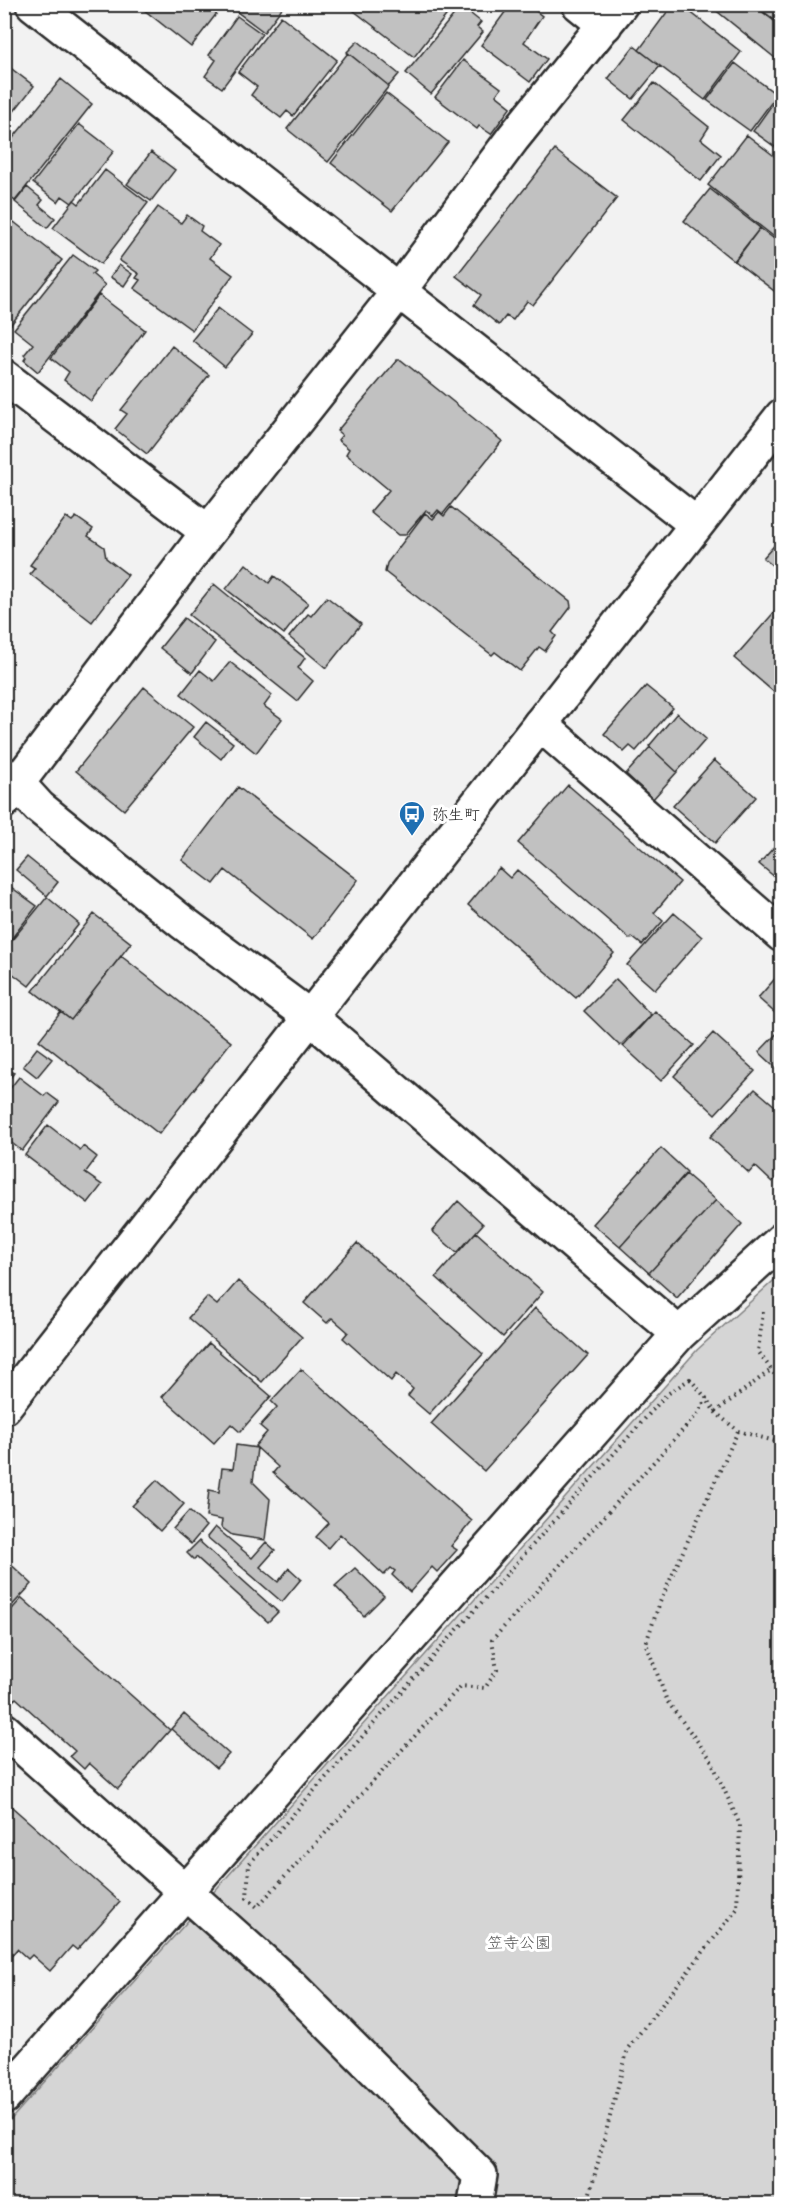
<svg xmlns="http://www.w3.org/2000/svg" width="786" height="2209" font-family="Kalam,'Klee One',sans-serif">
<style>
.green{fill:#d5d5d5;stroke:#808080;stroke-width:1.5}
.building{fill:#c1c1c1;stroke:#2b2b2b;stroke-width:1.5}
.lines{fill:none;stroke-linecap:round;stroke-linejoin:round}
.street-casing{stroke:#2b2b2b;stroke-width:38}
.secondary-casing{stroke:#2b2b2b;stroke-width:38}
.path{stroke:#2b2b2b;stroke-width:4;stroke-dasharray:1.5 4.5;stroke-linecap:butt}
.street{stroke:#fff;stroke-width:33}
.secondary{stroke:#fff;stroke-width:33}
.labels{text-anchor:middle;stroke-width:6;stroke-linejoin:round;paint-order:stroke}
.poi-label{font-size:16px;fill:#2b2b2b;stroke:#fff;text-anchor:start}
.park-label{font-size:16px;fill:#565656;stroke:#fff}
</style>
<rect width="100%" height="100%" fill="#f2f2f2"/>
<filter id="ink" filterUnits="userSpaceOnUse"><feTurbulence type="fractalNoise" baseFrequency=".0167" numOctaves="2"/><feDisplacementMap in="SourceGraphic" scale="12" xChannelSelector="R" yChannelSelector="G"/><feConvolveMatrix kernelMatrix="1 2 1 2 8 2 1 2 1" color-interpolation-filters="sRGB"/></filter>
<g filter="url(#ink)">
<path class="green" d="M781 1274V2204H5V2126L697 1350Z"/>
<path class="building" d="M146 4H224L191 47 143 9Z
M230 4H285L264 32 229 6Z
M345 4H447L452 8 414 57Z
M511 4H527L542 16 524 42 547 59 530 82 481 45Z
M673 4H680L741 52 705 100 639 50Z
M708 4H752L782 27V60L780 62Z
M754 4H782V26Z
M461 6 481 22 477 27 483 32 431 94 406 73Z
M237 16 262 34 222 88 205 76 216 60 209 55Z
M281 16 337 60 293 116 287 111 281 118 251 95 257 87 238 72Z
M358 41 399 74 389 86 347 52Z
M634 46 660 66 633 99 608 79Z
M348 53 389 86 328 162 287 129Z
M463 60 501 88 496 95 511 107 491 134 479 126 477 129 435 97Z
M4 63 34 86 4 124Z
M735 63 777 95 750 131 707 100Z
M61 79 92 104 15 201 4 192V149Z
M654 83 709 127 701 139 721 155 701 181 624 120Z
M781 92H782V152L753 131Z
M386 93 448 142 392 211 331 163Z
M79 124 114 151 72 203 62 196 58 202 33 183Z
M747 135 782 162V243L708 185Z
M555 150 617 198 533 305 527 301 513 320 506 316 499 325 474 305 481 295 456 276Z
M151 152 175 170 151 201 127 184Z
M105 170 148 203 101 264 53 228 74 200 79 204Z
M27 187 43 200 39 205 55 218 47 228 15 202Z
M710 189 760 228 734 261 684 221Z
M158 207 181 223 187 215 202 226 200 231 219 245 210 258 233 275 192 330 134 288 140 280 136 278 139 274 119 260Z
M14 222 62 260 4 333V233Z
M760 228 782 245V297L735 261Z
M73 255 95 271 92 274 105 285 38 372 24 360 26 357 24 355 33 344 14 329Z
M119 265 132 274 124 286 110 277Z
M99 295 145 330 91 401 64 380 69 372 51 358Z
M218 308 252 334 225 367 192 340Z
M172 346 209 375 147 454 115 429 127 414 121 410Z
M397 360H401L502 441 443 514 438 510 433 516 426 510 405 535H398L370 512 389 490 346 454 349 449 338 440 342 435 337 431Z
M451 507 570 601 571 607 552 632 556 636 545 651 539 647 520 671 495 652 492 655 385 572 387 563 425 513 433 519 439 512 444 516Z
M66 517 72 521 76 517 93 529 88 536 104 547 106 558 128 575 92 622 30 574 35 568 30 565Z
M782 537V573L763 558Z
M246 564 269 583 274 576 308 603 284 634 226 589Z
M214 584 305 658 298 668 313 681 297 701 189 615Z
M327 597 361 624 326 668 289 637 308 614 311 616Z
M777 609 782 613V699L734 658Z
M184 618 215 642 192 673 160 648Z
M230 662 272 695 264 706 282 719 256 753 181 694 200 670 214 681Z
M646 686 673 708 636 751 630 746 624 752 604 734Z
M144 687 193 727 124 810 76 771Z
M677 713 706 739 677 772 649 746Z
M206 722 233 743 221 759 194 737Z
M650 747 677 772 653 799 626 774Z
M714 760 756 797 715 843 673 806Z
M568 785 680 882 654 913 663 921 642 945 632 937 630 939 518 843Z
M238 787 358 880 313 939 225 870 214 884 182 860Z
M782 838V883L759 864Z
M27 857 58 882 47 896 16 870Z
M499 868 510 878 517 870 614 953 576 998 468 905Z
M4 882 37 906 4 948Z
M47 897 79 924 29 986 4 967V950Z
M674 913 702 937 655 990 627 965Z
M94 914 131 943 71 1020 33 991Z
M121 956 231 1042 159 1134 39 1040 61 1012 71 1020Z
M780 973 782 974V1019L758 998Z
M616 979 651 1015 620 1046 584 1011Z
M655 1011 694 1045 661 1081 623 1046Z
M782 1028V1073L759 1052Z
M713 1033 755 1071 715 1114 674 1076Z
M37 1048 52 1059 37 1077 23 1066Z
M4 1065 14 1073 4 1086Z
M19 1077 44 1096 47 1093 59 1102 22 1151 4 1137V1096Z
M755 1089 782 1112V1173L772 1182 755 1166 749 1173 710 1137Z
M48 1125 80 1150 83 1146 97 1157 85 1173 102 1185 88 1203 25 1155Z
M661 1148 687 1172 620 1247 593 1224Z
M686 1174 716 1200 649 1273 620 1247Z
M716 1200 742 1224 677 1298 649 1273Z
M458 1201 483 1224 457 1253 432 1231Z
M476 1232 543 1292 503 1337 436 1277Z
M357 1243 483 1354 429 1414 408 1396 413 1389 396 1374 391 1381 343 1338 348 1332 332 1318 327 1323 304 1303Z
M238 1281 302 1337 262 1382 188 1318 207 1297 217 1305Z
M535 1308 588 1355 484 1471 431 1424Z
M209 1343 271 1396 240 1432 231 1424 214 1443 162 1397Z
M301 1369 472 1521 451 1546 457 1550 437 1572 432 1567 410 1592 392 1575 395 1571 391 1568 384 1575 340 1534 328 1548 316 1537 329 1523 273 1473 278 1467 255 1446 267 1432 260 1426 277 1407 271 1401Z
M236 1445 257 1448 253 1482 270 1499 265 1540 232 1535 221 1527 222 1520 206 1517 209 1490 219 1492 222 1468 233 1469Z
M157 1480 184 1504 160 1531 132 1506Z
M189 1511 206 1526 191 1544 173 1529Z
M215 1527 252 1558 266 1542 275 1550 260 1567 278 1582 289 1568 301 1579 282 1602 207 1537Z
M199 1541 278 1612 268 1622 196 1557 194 1560 187 1553Z
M4 1558 32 1584 4 1614Z
M355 1568 384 1596 364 1616 335 1586Z
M22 1598 170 1730 118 1789 89 1763 84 1769 70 1756 75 1751 16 1698 12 1702 4 1695V1618Z
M184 1714 229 1754 216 1768 171 1729Z
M4 1800 120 1902 77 1950 72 1946 50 1971 32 1955 28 1959 17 1949 4 1964Z"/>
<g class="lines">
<g class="street-casing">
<path id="street" d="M33 4 696 524
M579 4 605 25
M4 377 208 532
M540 724 782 935
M18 784 39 807 182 922 310 1017 679 1334
M4 801 208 532 399 291 513 138 621 4
M4 1730 290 1985 480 2175 475 2204
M4 2097 679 1334 782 1240"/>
</g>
<g class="secondary-casing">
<path id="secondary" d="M4 774 18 784
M4 1407 782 416"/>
</g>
<path class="path" d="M763 1312 758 1351 782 1385
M690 1379 706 1398 700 1411 492 1640 497 1670 485 1688 461 1686 257 1907 247 1898 249 1864 666 1395Z
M715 1412 771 1370
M738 1431 782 1443
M587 2204 628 2048 737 1909 740 1825 710 1758 667 1701 646 1643 660 1602 738 1431 715 1412 706 1398"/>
<use href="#street" class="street"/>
<use href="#secondary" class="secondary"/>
</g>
</g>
<defs>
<g id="bus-pin" transform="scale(1.35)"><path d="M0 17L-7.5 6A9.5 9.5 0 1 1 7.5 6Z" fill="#1f6fb2" stroke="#fff"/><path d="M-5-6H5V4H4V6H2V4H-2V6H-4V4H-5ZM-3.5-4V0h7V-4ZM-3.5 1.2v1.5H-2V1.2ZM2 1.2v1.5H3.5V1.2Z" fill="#fff"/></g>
</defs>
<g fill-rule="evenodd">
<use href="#bus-pin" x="412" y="814"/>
</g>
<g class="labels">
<g class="poi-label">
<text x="432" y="820">弥生町</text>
</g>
<g class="park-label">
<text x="519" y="1948">笠寺公園</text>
</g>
</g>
<rect width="786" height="2209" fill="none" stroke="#fff" stroke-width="24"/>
<rect x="12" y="12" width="762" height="2185" fill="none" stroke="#2b2b2b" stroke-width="2" filter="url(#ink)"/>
</svg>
